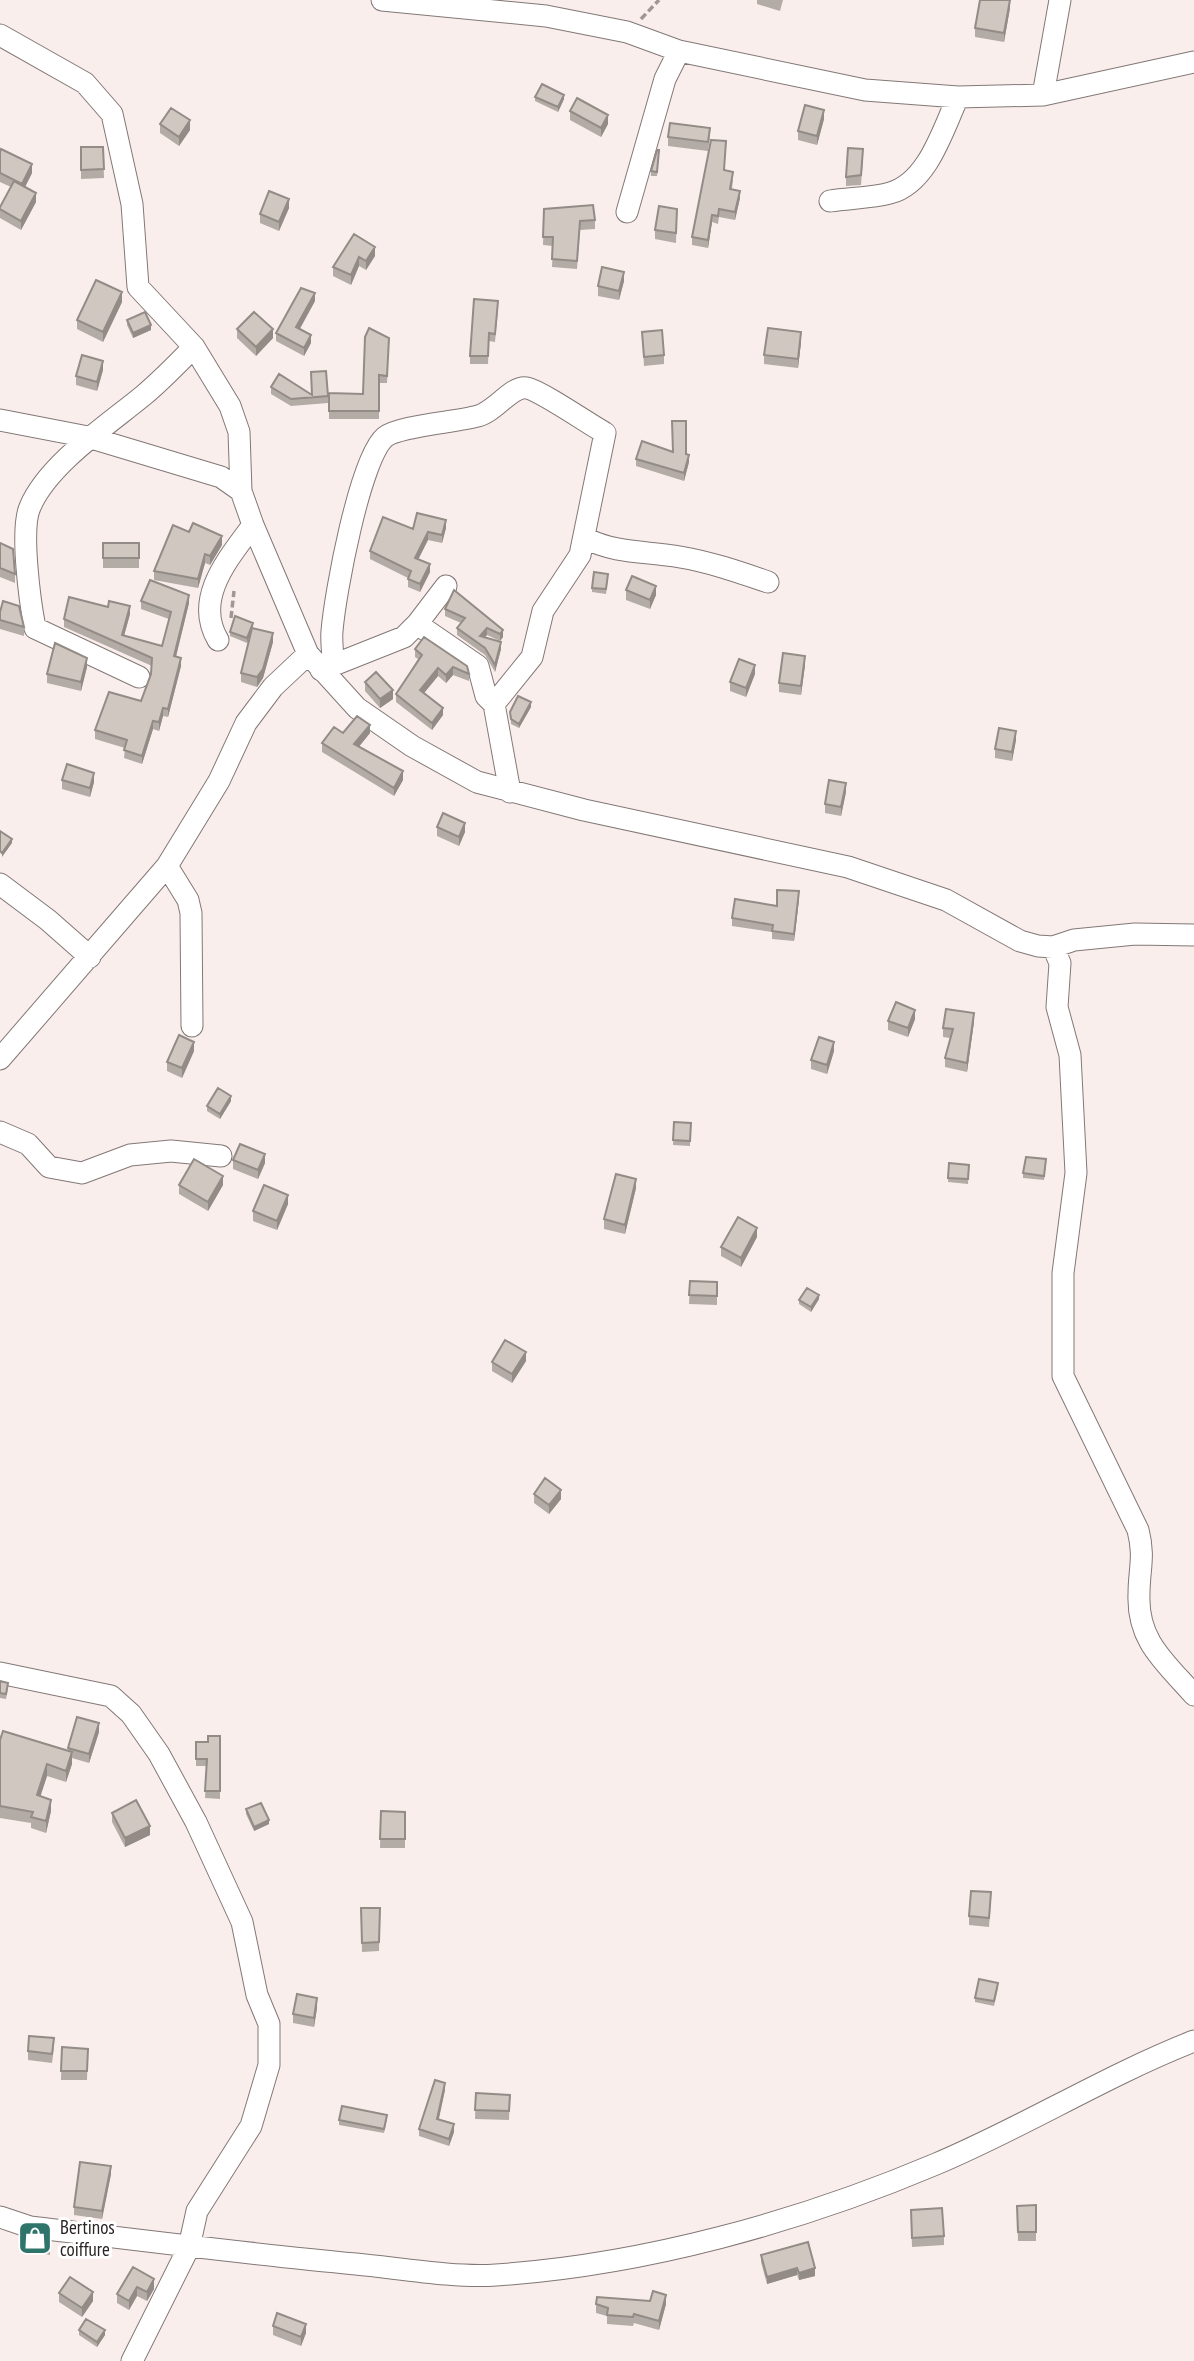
<svg xmlns="http://www.w3.org/2000/svg" width="1194" height="2361" font-family="'PT Sans Narrow',sans-serif">
<style>
.lines{fill:none;stroke-linecap:round;stroke-linejoin:round}
.street-casing{stroke:#827876;stroke-width:23}
.path{stroke:#a09795;stroke-width:3.5;stroke-dasharray:7 3.5;stroke-linecap:butt}
.street{stroke:#fff;stroke-width:21}
.wall{fill:#b3aba5}
.shaded-wall{fill:#928b86}
.building{fill:#d0c7c0;stroke:#928b86;stroke-width:2}
.labels{text-anchor:middle;stroke-width:6;stroke-linejoin:round;paint-order:stroke}
.poi-label{font-size:19px;fill:#292423;stroke:#fff;text-anchor:start}
</style>
<rect width="100%" height="100%" fill="#faeeec"/>
<g class="lines">
<g class="street-casing">
<path id="street" d="M382 0 546 16 627 32 679 51 865 90 958 97 1043 95 1194 62
M0 35 85 83 112 114 132 204 138 287 194 347 230 406 239 432 241 491
M1043 95 1060 0
M830 201C850 198 872 198 890 193 928 183 943 129 958 97
M627 212 665 79 679 51
M0 420 88 437 221 477 241 491 253 525 308 654 357 708 412 746 477 782 584 810 848 867 946 900 1020 941 1038 946 1053 947 1074 940 1135 934 1194 935
M585 538C616 554 647 551 680 557 710 562 739 572 768 582
M417 624 446 586
M218 640C193 598 229 558 253 525
M333 663C333 652 331 641 332 631 335 594 360 458 385 437 398 426 457 422 478 416 496 411 512 385 527 388 541 391 589 424 605 433L580 555 543 611 532 657 494 704
M321 670 404 637 417 624 478 666 486 696 494 704 510 792
M139 677 35 628C30 602 20 529 30 507 48 464 109 424 144 395 162 380 178 363 194 347
M167 866 188 900 191 913 192 1026
M0 884 48 920 90 957
M1053 947 1060 963 1057 1007 1070 1055 1076 1173 1063 1273V1376L1138 1530C1145 1557 1139 1569 1139 1594 1137 1641 1165 1662 1194 1695
M0 1059 167 866 219 781 246 723 273 687 308 654
M0 1132 28 1144 49 1167 82 1173 130 1155 171 1151 221 1156
M0 1673 111 1696 131 1714 159 1754 196 1822 242 1922 257 1995 269 2024V2065L251 2126 197 2211 189 2247 132 2361
M0 2217 30 2227C139 2240 247 2254 356 2264 398 2268 454 2278 496 2275 644 2265 799 2222 936 2164 1024 2127 1105 2076 1194 2041"/>
</g>
<path class="path" d="M641 19 659 0
M231 618 234 591"/>
<use href="#street" class="street"/>
</g>
<path class="wall" d="M757 0H783L780 11 757 4Z
M1010 8 1004 42 975 37V28Z
M535 97 564 99 558 112 535 101Z
M570 111 608 124 601 137 570 120Z
M824 119 817 145 798 140V131Z
M160 124 190 130 179 146 160 133Z
M668 137H710L708 151 668 146Z
M81 147H103L104 178 81 179Z
M726 149 724 170 733 180 732 189 740 198 735 220 719 217 718 224 712 222 708 248 692 245V237Z
M659 150 657 176H651V171Z
M0 152 32 173 25 187 36 202 21 230 0 218V207L11 187 0 182Z
M863 159 861 185 846 186V177Z
M289 208 279 231 260 223V214Z
M544 209 595 220V229L580 230 577 269 552 267 553 246 543 245Z
M677 209 676 243 655 239V230Z
M354 234 375 256 366 270 359 266 351 285 333 276V267Z
M624 281 619 300 598 296V286Z
M315 301 300 329 311 343 304 356 276 341V333Z
M122 302 103 342 77 329V320Z
M498 309 495 342 489 341 488 364H470V356Z
M127 320 151 330 133 338 127 325Z
M237 329 273 338 256 356 237 338Z
M642 332 664 355V364L644 366Z
M389 338 387 383H379V419H329V393L363 394Z
M801 342 798 368 764 364V355Z
M103 370 97 391 76 385V376Z
M271 387 328 396V403L291 406 271 394Z
M673 452 686 454 689 462 684 481 636 466V459Z
M446 528 442 543 428 540 418 559 430 572 420 592 408 587V578L370 559V551L413 529Z
M0 543 15 574V583L0 577Z
M103 543H139V568H103Z
M222 545 210 565 205 563 198 588 154 580V571Z
M608 579 606 594 592 592V588Z
M454 590 503 637 500 641 487 635 485 637 501 649 495 672 485 655 457 635V628L461 623 445 616V609Z
M626 590 656 595 650 609 626 600Z
M141 601 189 603 176 657 181 666 168 717 163 716 159 731 153 729 142 764 124 758 125 748 95 739V730L141 701 151 674 152 666 64 627V619L130 614 124 636 162 646 169 619 141 609Z
M0 612 24 626V636L0 629Z
M252 628 273 642 263 678 257 687 241 682V673L251 630 247 643 230 636V632Z
M415 649 469 674V681L453 675 446 683 438 676 424 693 443 715 432 730 396 702V694L418 659 415 657Z
M805 665 801 695 779 692V683Z
M87 667 81 691 47 683V674Z
M755 674 746 697 730 691V682Z
M365 682 393 699 380 708 365 691Z
M531 707 519 728 511 724 510 712Z
M343 733H370L358 747 403 780 394 796 322 752V743Z
M1016 740 1012 761 995 758V749Z
M62 780 94 782 90 797 62 789Z
M846 792 841 816 825 813V804Z
M437 827 465 832 459 846 437 836Z
M799 899 794 941 772 939V932L732 926V918L777 906Z
M915 1019 908 1037 888 1030V1021Z
M974 1022 967 1072 945 1067V1058L950 1038 943 1037V1028Z
M194 1051 182 1078 167 1071V1062Z
M834 1051 827 1074 811 1069V1060Z
M231 1101 220 1119 207 1111V1106Z
M674 1122 691 1123 690 1146 673 1145Z
M233 1160 265 1163 258 1179 233 1169Z
M949 1163 969 1165 968 1184 948 1182Z
M1046 1164 1044 1180 1023 1178V1173Z
M179 1185H223L208 1211 179 1194Z
M636 1188 625 1234 604 1229V1219Z
M288 1204 277 1230 253 1221V1211Z
M757 1237 741 1267 721 1256V1247Z
M690 1281 717 1282V1305L689 1304Z
M819 1299 811 1312 799 1304V1300Z
M526 1361 512 1383 492 1371V1362Z
M534 1494 561 1499 549 1514 534 1503Z
M0 1681 8 1688 6 1699 0 1698Z
M99 1732 89 1763 72 1758V1764L66 1782 47 1776 40 1796 51 1811 46 1833 31 1828V1823L0 1818V1740L68 1751V1748Z
M220 1736V1799L205 1798 207 1766H196V1742H208Z
M246 1809 269 1824 254 1831 246 1814Z
M381 1811 405 1812V1848H380Z
M112 1813 150 1835 125 1847 112 1822Z
M991 1901 989 1927 969 1925V1916Z
M361 1908H380L379 1951 362 1952Z
M998 1988 994 2006 975 2002V1998Z
M317 2008 314 2027 293 2023V2014Z
M54 2047 52 2063 28 2060V2051Z
M62 2047 88 2049 87 2080H61Z
M445 2090 439 2119 454 2132 449 2146 419 2136V2129Z
M476 2093 510 2095 509 2120 475 2119Z
M387 2119 384 2133 339 2125V2120Z
M111 2174 102 2219 74 2215V2207Z
M1036 2205V2241H1018L1017 2206Z
M911 2219 944 2236V2245L912 2247Z
M22 2240 50 2246V2255L22 2249Z
M761 2255 815 2276 799 2280 797 2275 767 2284 761 2262Z
M133 2267 154 2289 147 2301 137 2296 129 2310 117 2303V2294Z
M59 2293 93 2301 82 2317 59 2302Z
M596 2304H666L659 2330 634 2323 633 2326 607 2324V2316L596 2313Z
M273 2326 306 2333 301 2346 273 2335Z
M79 2330 105 2335 97 2347 79 2335Z"/>
<path class="shaded-wall" d="M1010 0V8L1004 42V33Z
M564 95V99L558 112V107Z
M824 110V119L817 145V136Z
M608 115V124L601 137V128Z
M190 120V130L179 146V137Z
M32 164V173L22 193V184Z
M740 191V198L735 220V212Z
M36 193V202L21 230V221Z
M289 199V208L279 231V222Z
M712 215V222L708 248V240Z
M375 247V256L366 270V261Z
M359 257V266L351 285V275Z
M624 272V281L619 300V291Z
M122 292V302L103 342V332Z
M315 293V301L296 335V327Z
M151 325V330L133 338V333Z
M273 329V338L256 356V347Z
M801 332V342L798 368V359Z
M311 335V343L304 356V348Z
M103 361V370L97 391V382Z
M689 455V462L684 481V473Z
M446 520V528L442 543V535Z
M428 532V540L415 566V558Z
M222 536V545L210 565V556Z
M205 554V563L198 588V579Z
M430 564V572L420 592V584Z
M656 586V595L650 609V600Z
M189 595V603L174 664V656Z
M130 606V614L122 643V635Z
M253 623V627L247 643V638Z
M487 628V635L480 643V636Z
M503 630V637L500 641V634Z
M273 633V642L263 678 257 687V677Z
M501 642V649L495 672V665Z
M805 656V665L801 695V686Z
M87 658V667L81 691V682Z
M181 658V666L168 717V709Z
M755 665V674L746 697V688Z
M453 667V675L446 683V675Z
M438 668V676L420 698V690Z
M393 690V699L380 708V699Z
M531 702V707L519 728V724Z
M163 708V716L159 731V722Z
M443 708V715L432 730V723Z
M153 721V729L142 764V756Z
M370 725V733L354 753V744Z
M1016 731V740L1012 761V752Z
M403 771V780L394 796V788Z
M94 773V782L90 797V788Z
M846 783V792L841 816V807Z
M465 823V832L459 846V837Z
M12 839V843L2 857V853Z
M799 891V899L794 941V934Z
M915 1010V1019L908 1037V1028Z
M974 1013V1022L967 1072V1063Z
M194 1042V1051L182 1078V1068Z
M834 1042V1051L827 1074V1065Z
M231 1096V1101L220 1119V1114Z
M265 1154V1163L258 1179V1170Z
M223 1176V1185L208 1211V1202Z
M636 1179V1188L625 1234V1225Z
M288 1195V1204L277 1230V1221Z
M757 1228V1237L741 1267V1258Z
M819 1295V1299L811 1312V1307Z
M526 1352V1361L512 1383V1374Z
M561 1490V1499L549 1514V1505Z
M99 1723V1732L89 1763V1754Z
M72 1752V1764L66 1782V1771Z
M47 1764V1776L37 1807V1795Z
M51 1800V1811L46 1833V1821Z
M269 1820V1824L254 1831V1827Z
M150 1826V1835L125 1847V1838Z
M317 1998V2008L314 2027V2018Z
M445 2083V2090L437 2126V2119Z
M454 2124V2132L449 2146V2139Z
M111 2166V2174L102 2219V2211Z
M797 2268V2275L767 2284V2277Z
M815 2268V2276L799 2280V2273Z
M154 2279V2289L147 2301V2292Z
M137 2287V2296L129 2310V2301Z
M93 2292V2301L82 2317V2308Z
M666 2295V2304L659 2330V2321Z
M306 2324V2333L301 2346V2337Z
M105 2330V2335L97 2347V2342Z"/>
<path class="building" d="M980 0H1010L1004 33 975 28Z
M542 84 564 95 558 107 535 97Z
M577 98 608 115 601 128 570 111Z
M805 105 824 110 817 136 798 131Z
M171 108 190 120 179 137 160 124Z
M670 123 710 128 708 142 668 137Z
M711 140 726 141 724 170 733 172 730 189 740 191 735 212 719 209 718 216 712 215 708 240 692 237Z
M81 147H103L104 169 81 170Z
M848 148 863 149 861 175 846 177Z
M1 149 32 164 22 184 0 173V152Z
M657 150H659L657 172 651 171Z
M14 181 36 193 21 221 0 209V207Z
M269 191 289 199 279 222 260 214Z
M593 205 595 220 580 221 577 261 552 259 553 237H543L544 209Z
M659 206 677 209 676 233 655 230Z
M354 234 375 247 366 261 359 257 351 275 333 267Z
M602 267 624 272 619 291 598 286Z
M96 280 122 292 103 332 77 320Z
M301 288 315 293 296 327 311 335 304 348 276 333Z
M474 299 498 301 495 334 489 333 488 356H470Z
M145 312 151 325 133 333 127 320Z
M254 312 273 329 256 347 237 329Z
M369 328 389 338 387 376 379 375V411H329V393L363 394 365 337Z
M768 328 801 332 798 359 764 355Z
M662 330 664 355 644 357 642 332Z
M82 355 103 361 97 382 76 376Z
M326 371 328 396 291 399 271 387 279 374 312 395 311 372Z
M672 421H686V454L689 455 684 473 636 459 642 441 673 452Z
M417 513 446 520 442 535 428 532 415 558 430 564 420 584 408 579 411 571 370 551 383 517 413 529Z
M193 523 222 536 210 556 205 554 198 579 154 571 173 525 189 532Z
M0 543 13 549 15 574 0 568Z
M103 543H139V558H103Z
M594 572 608 574 606 589 592 588Z
M632 576 656 586 650 600 626 590Z
M150 580 189 595 174 656 181 658 168 709 163 708 159 722 153 721 142 756 124 750 127 740 95 730 109 692 141 701 151 674 152 658 64 619 69 597 108 607 109 601 130 606 122 635 162 646 171 612 141 601Z
M454 590 503 630 500 634 487 628 480 636 501 642 495 665 485 648 457 628 465 618 445 609Z
M3 601 19 606 24 627 0 620V612Z
M235 616 253 623 247 638 230 632Z
M252 628 273 633 263 669 257 677 241 673Z
M424 637 467 666 469 674 453 667 446 675 438 668 420 690 443 708 432 723 396 694 422 655 415 649Z
M55 643 87 658 81 682 47 674Z
M783 653 805 656 801 686 779 683Z
M739 659 755 665 746 688 730 682Z
M376 672 393 690 380 699 365 682Z
M518 696 531 702 519 724 511 719 510 712Z
M357 716 370 725 354 744 403 771 394 788 322 743 334 727 343 733Z
M999 728 1016 731 1012 752 995 749Z
M67 764 94 773 90 788 62 780Z
M829 780 846 783 841 807 825 804Z
M443 813 465 823 459 837 437 827Z
M0 831 12 839 2 853 0 851Z
M777 890 799 891 794 934 772 931 773 925 732 918 735 899 777 906Z
M896 1002 915 1010 908 1028 888 1021Z
M946 1009 974 1013 967 1063 945 1058 953 1029 943 1028Z
M179 1035 194 1042 182 1068 167 1062Z
M819 1037 834 1042 827 1065 811 1060Z
M218 1088 231 1096 220 1114 207 1106Z
M674 1122 691 1123 690 1141 673 1140Z
M240 1144 265 1154 258 1170 233 1160Z
M1026 1157 1046 1159 1044 1176 1023 1173Z
M194 1159 223 1176 208 1202 179 1185Z
M949 1163 969 1165 968 1179 948 1178Z
M616 1174 636 1179 625 1225 604 1219Z
M264 1185 288 1195 277 1221 253 1211Z
M738 1217 757 1228 741 1258 721 1247Z
M690 1281 717 1282V1296L689 1295Z
M807 1288 819 1295 811 1307 799 1300Z
M505 1340 526 1352 512 1374 492 1362Z
M545 1478 561 1490 549 1505 534 1494Z
M0 1681 8 1683 6 1694 0 1693Z
M77 1717 99 1723 89 1754 68 1748Z
M3 1731 72 1752 66 1771 47 1764 37 1795 51 1800 46 1821 31 1817 33 1812 0 1806V1740Z
M208 1736H220V1791H205L207 1759H196V1742H208Z
M136 1800 150 1826 125 1838 112 1813Z
M261 1803 269 1820 254 1827 246 1809Z
M381 1811 405 1812V1839H380Z
M971 1891 991 1892 989 1918 969 1916Z
M361 1908H380L379 1942 362 1943Z
M979 1979 998 1983 994 2001 975 1998Z
M297 1994 317 1998 314 2018 293 2014Z
M29 2036 54 2038 52 2054 28 2051Z
M62 2047 88 2049 87 2071H61Z
M435 2080 445 2083 437 2119 454 2124 449 2139 419 2129Z
M476 2093 510 2095 509 2111 475 2110Z
M342 2106 387 2115 384 2129 339 2120Z
M80 2162 111 2166 102 2211 74 2207Z
M1036 2205V2232H1018L1017 2206Z
M942 2208 944 2236 912 2238 911 2210Z
M24 2230 49 2233 50 2246 22 2240Z
M808 2242 815 2268 799 2273 797 2268 767 2277 761 2255Z
M133 2267 154 2279 147 2292 137 2287 129 2301 117 2294Z
M70 2277 93 2292 82 2308 59 2293Z
M653 2291 666 2295 659 2321 634 2314 633 2317 607 2315 608 2308 596 2304 597 2297 650 2301Z
M277 2313 306 2324 301 2337 273 2326Z
M86 2319 105 2330 97 2342 79 2330Z"/>
<defs>
<g id="shop-square" transform="scale(1.75)"><rect x="-9" y="-9" width="18" height="18" rx="4" fill="#2e746b" stroke="#fff"/><path d="M-5-2.5h2.3a2.7 3.5 0 0 1 5.4 0H5L5.5 6h-11ZM-1.5-2.5h3a1.5 2.3 0 0 0-3 0Z" fill="#fff"/></g>
</defs>
<g fill-rule="evenodd">
<use href="#shop-square" x="35" y="2238"/>
</g>
<g class="labels">
<g class="poi-label">
<text x="60" y="2234">Bertinos<tspan x="60" dy="22">coiffure</tspan></text>
</g>
</g>
</svg>
